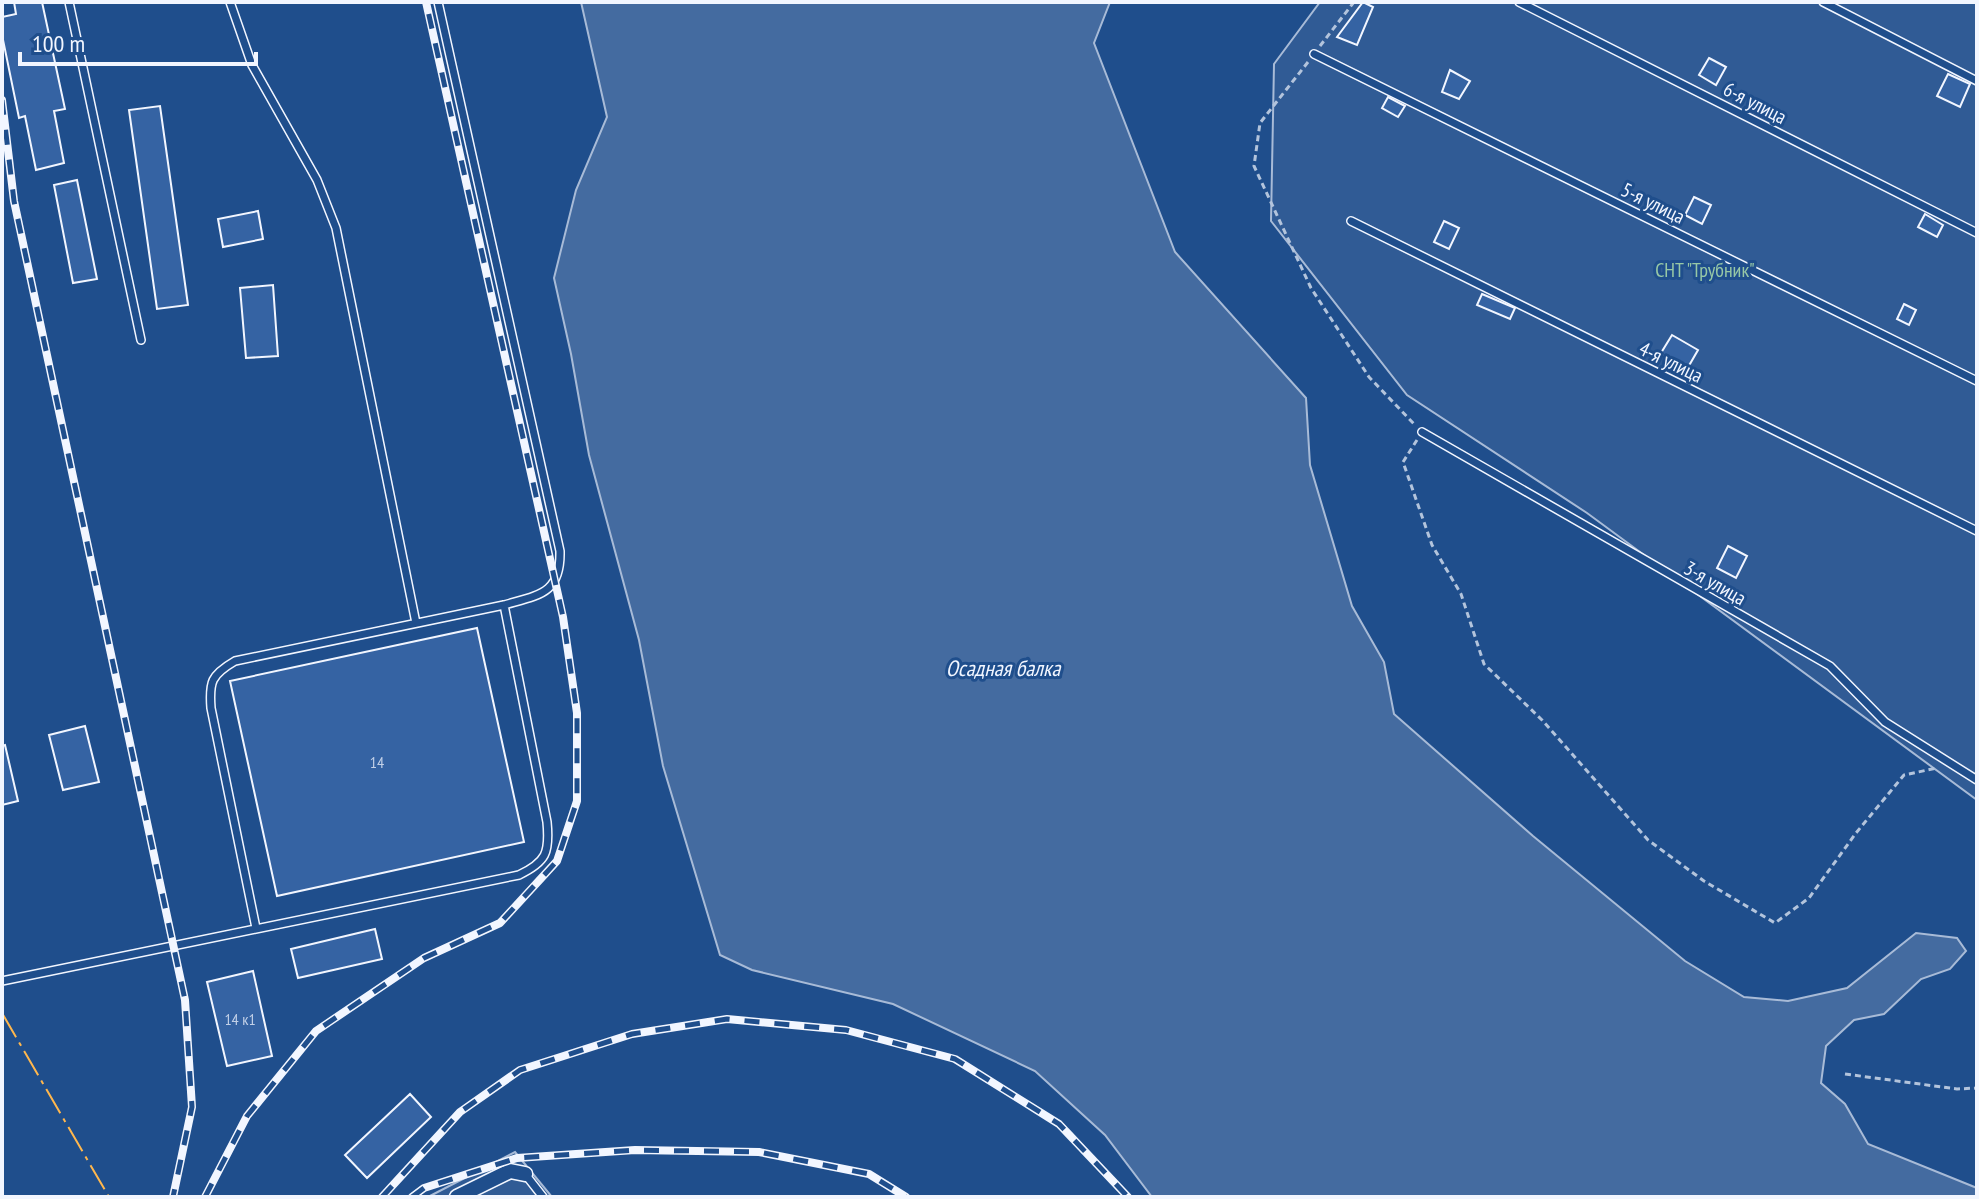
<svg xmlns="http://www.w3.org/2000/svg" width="1979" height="1199" font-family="'PT Sans Narrow',sans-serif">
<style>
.built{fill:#305b95;stroke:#a8bbd7;stroke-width:2}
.water{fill:#446ba0;stroke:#a8bbd7;stroke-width:2}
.building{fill:#3563a3;stroke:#f2f6ff;stroke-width:2}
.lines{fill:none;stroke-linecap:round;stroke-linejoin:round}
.service-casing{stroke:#f2f6ff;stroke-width:10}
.minor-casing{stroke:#f2f6ff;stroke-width:17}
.path{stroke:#b3c4dc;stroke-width:3;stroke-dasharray:6 4;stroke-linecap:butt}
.service{stroke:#1f4e8c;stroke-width:7}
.minor{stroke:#1f4e8c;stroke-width:14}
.rail-casing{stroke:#f2f6ff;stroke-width:8}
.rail{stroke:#1f4e8c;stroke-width:5;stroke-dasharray:15;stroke-linecap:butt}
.power{stroke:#ffb74d;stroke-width:2;stroke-dasharray:28 6 4 6;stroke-linecap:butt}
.labels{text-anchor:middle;stroke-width:6;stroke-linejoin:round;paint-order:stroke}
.number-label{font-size:16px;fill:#c3d1e8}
.street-label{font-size:20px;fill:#f2f6ff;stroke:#1f4e8c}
.park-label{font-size:20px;fill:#97c8a6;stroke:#1f4e8c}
.water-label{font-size:22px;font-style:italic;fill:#f2f6ff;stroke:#1f4e8c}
</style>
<rect width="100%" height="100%" fill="#1f4e8c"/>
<path class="built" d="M1320 2H1977V800L1587 513 1407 395 1271 221 1274 64Z
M515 1152 552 1197H428Z"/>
<path class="water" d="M581 2H1110L1094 43 1175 252 1306 398 1310 465 1352 606 1384 662 1394 714 1533 836 1685 961 1744 997 1788 1001 1847 988 1916 933 1957 938 1966 951 1950 969 1921 979 1884 1014 1854 1020 1826 1046 1821 1083 1845 1104 1868 1144 1977 1188V1197H1152L1105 1135 1035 1071 893 1004 752 970 720 955 663 766 639 640 589 455 571 354 554 278 576 190 607 117Z"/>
<path class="building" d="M14 2H42L65 109 54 111 64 163 36 170 25 116 19 118 2 35V17L16 14Z
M1363 2 1373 7 1357 45 1337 37Z
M1709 58 1726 67 1716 85 1699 75Z
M1450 70 1470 81 1459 99 1442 92Z
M1948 74 1970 84 1960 107 1937 96Z
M1388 97 1405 106 1398 117 1382 108Z
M160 106 188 305 157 309 129 110Z
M77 180 97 279 73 283 54 185Z
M1694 197 1711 205 1702 224 1685 215Z
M258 211 263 239 223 247 218 219Z
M1925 214 1943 225 1937 237 1918 227Z
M1444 221 1459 228 1449 249 1434 242Z
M273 285 278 356 246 358 240 288Z
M1482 294 1515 308 1510 319 1477 305Z
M1904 304 1916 310 1909 325 1897 319Z
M1672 335 1698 350 1687 369 1661 353Z
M1728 546 1747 556 1736 578 1717 568Z
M477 628 524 842 277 896 230 681Z
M85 726 99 782 63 790 49 735Z
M5 745 18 801 2 805V746Z
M375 929 382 959 298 978 291 949Z
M253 971 272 1056 227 1066 207 982Z
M410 1094 431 1117 367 1178 345 1155Z"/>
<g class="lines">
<g class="service-casing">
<path id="service" d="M69 2 141 340
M230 2 252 65 317 180 336 228 416 623
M1519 2 1977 233
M1823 2 1977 81
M1314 54 1977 381
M1351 221 1977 531
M1422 432 1830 666 1885 722 1977 780
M256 928 211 708C209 682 211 675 235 661L504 605C539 595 561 594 560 551L438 2
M2 981 519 875C546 862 550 853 547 822L504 605
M525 1174 543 1197"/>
</g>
<g class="minor-casing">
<path id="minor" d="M457 1197 510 1171 525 1174"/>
</g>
<path class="path" d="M1320 46 1354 2
M1308 62 1260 123 1254 166 1311 288 1369 377 1415 425
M1417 440 1403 462 1432 545 1461 594 1484 664 1542 720 1648 840 1704 881 1775 923 1809 898 1856 833 1904 775 1937 768
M1845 1074 1957 1089 1977 1088"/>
<use href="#service" class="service"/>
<use href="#minor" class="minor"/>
<g class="rail-casing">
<path id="rail" d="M2 100 14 201 185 1000 192 1107 173 1197
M205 1197 247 1116 316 1031 424 958 500 923 557 861 577 801V713L563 617 426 2
M382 1197 460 1112 520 1070 632 1034 727 1019 846 1030 955 1059 1059 1124 1128 1197
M412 1197 424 1188 517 1158 635 1150 759 1152 869 1174 906 1197"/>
</g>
<use href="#rail" class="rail"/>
<path class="power" d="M2 1013 109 1197"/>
</g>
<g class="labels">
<g class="number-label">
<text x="377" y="768">14</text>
<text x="240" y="1025">14 к1</text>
</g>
<g class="street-label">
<text transform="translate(1755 103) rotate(27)" y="7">6-я улица</text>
<text transform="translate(1653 203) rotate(26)" y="7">5-я улица</text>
<text transform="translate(1671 362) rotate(26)" y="7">4-я улица</text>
<text transform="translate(1715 583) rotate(30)" y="7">3-я улица</text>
</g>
<g class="park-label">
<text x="1705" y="277">СНТ "Трубник"</text>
</g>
<g class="water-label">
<text x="1003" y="676">Осадная балка</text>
</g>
</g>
<rect width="1979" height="1199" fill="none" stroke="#f2f6ff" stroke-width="8"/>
<path d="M20 52v12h236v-12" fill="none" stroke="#f2f6ff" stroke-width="4"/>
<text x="32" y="52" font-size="24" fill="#f2f6ff" stroke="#1f4e8c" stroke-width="6" paint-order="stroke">100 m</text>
</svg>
